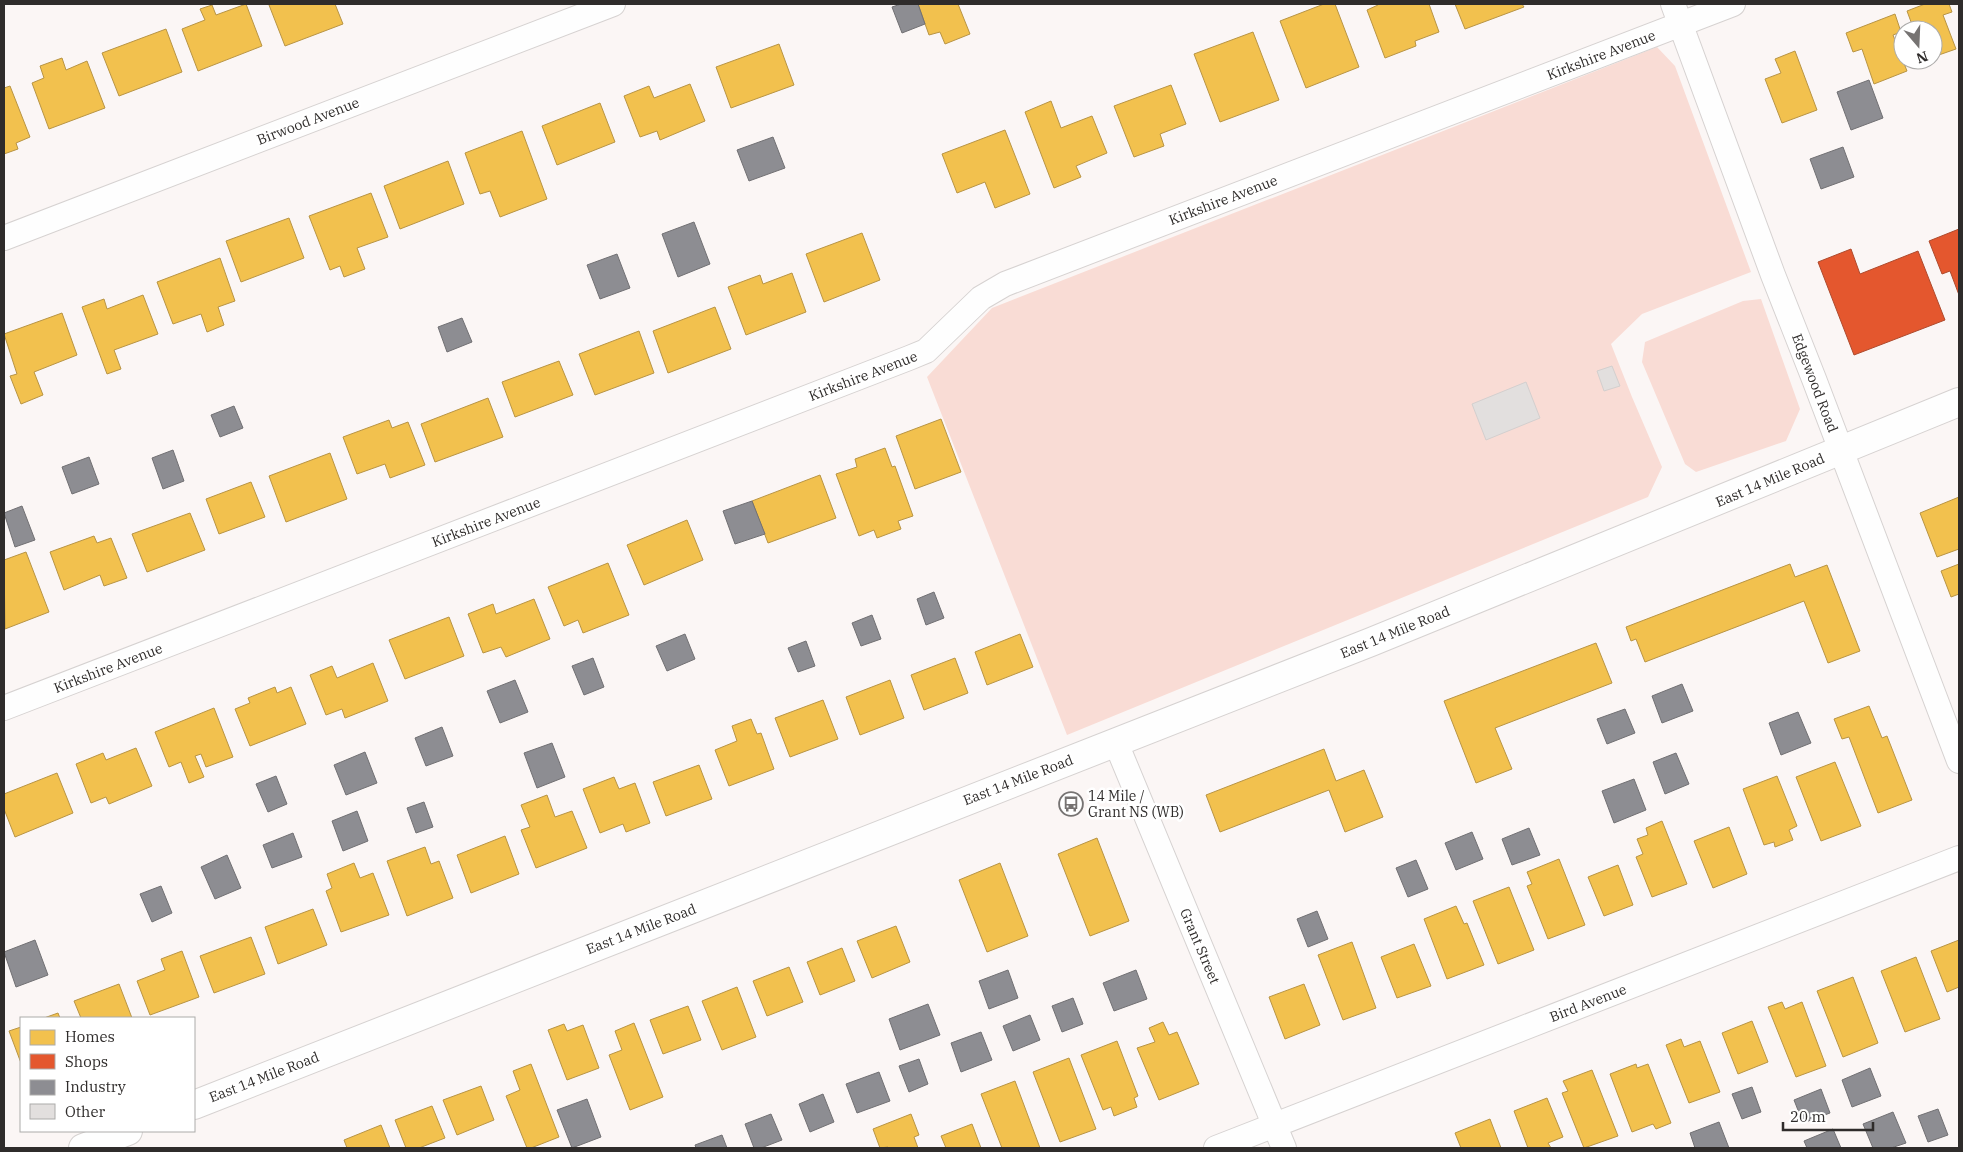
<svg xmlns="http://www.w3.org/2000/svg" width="1963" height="1152" font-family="'IBM Plex Serif',serif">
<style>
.green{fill:#f9dcd5}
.homes{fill:#f2c14e;stroke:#b89444}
.shops{fill:#e4572e;stroke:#ae4a2d}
.industry{fill:#8d8d92;stroke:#717073}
.building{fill:#e2dfde;stroke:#d3cfce}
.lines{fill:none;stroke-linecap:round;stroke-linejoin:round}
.street-casing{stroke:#d6d2d1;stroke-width:26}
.secondary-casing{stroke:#d6d2d1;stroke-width:30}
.street{stroke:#fefefe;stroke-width:24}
.secondary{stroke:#fefefe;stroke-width:28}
.labels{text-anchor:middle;stroke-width:5;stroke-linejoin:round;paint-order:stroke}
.street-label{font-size:14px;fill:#2f2c2b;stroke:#fff}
.poi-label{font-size:14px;fill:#2f2c2b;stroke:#fff;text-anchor:start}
</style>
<rect width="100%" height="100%" fill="#fbf6f5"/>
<path class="green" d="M1657 47 1675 66 1751 272 1642 314 1611 344 1632 397 1662 467 1648 497 1067 735 927 377 992 308Z
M1761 299 1800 409 1786 441 1696 472 1685 464 1642 362 1645 342 1743 301Z"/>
<path class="homes" d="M246 4 262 46 198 71 182 29 205 20 200 9 212 5 216 15Z
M272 4H335L343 24 285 46 269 5Z
M918 4H958L970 34 945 44 940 32 929 35Z
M1324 4H1335L1359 67 1306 88 1280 21Z
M1378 4H1429L1439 32 1415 41 1416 46 1385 58 1367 10 1378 5Z
M1455 4H1522L1524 7 1465 29Z
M1925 4H1949L1952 12 1943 15 1956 49 1933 57V30H1914L1907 11Z
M1895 14 1901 32 1893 35 1907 71 1874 84 1862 49 1853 52 1846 33Z
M166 29 182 72 119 96 102 53Z
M1253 32 1279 100 1220 122 1194 54Z
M779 44 794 85 731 108 716 67Z
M1795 51 1817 110 1782 123 1765 79 1781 73 1775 59Z
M62 58 66 70 87 61 105 108 49 129 32 83 44 78 40 66Z
M690 84 705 121 660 140 657 131 640 137 624 96 649 86 654 98Z
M1171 85 1186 124 1160 134 1164 146 1134 157 1114 106Z
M10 86 30 137 16 143 18 149 4 154V88Z
M1051 101 1061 128 1092 116 1107 153 1076 166 1081 177 1054 188 1025 112Z
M600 103 615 142 557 165 542 126Z
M1005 130 1030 194 995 208 985 182 957 193 942 154Z
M522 131 547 199 500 217 490 191 480 194 465 153Z
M448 161 464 204 400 229 384 186Z
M371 193 388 237 357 248 365 269 344 277 340 266 330 270 309 216Z
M289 218 304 258 241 282 226 241Z
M862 233 880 280 824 302 806 254Z
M220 258 235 301 218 307 224 325 207 332 201 314 173 324 157 282Z
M792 273 806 312 746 335 728 287 760 275 763 284Z
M143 295 158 334 114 350 121 369 107 374 82 307 104 299 107 309Z
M715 307 731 349 668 373 653 331Z
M62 313 77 355 34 372 43 395 21 404 10 376 17 374 4 334Z
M639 331 654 373 595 395 579 354Z
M559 361 573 395 515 417 502 382Z
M488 398 503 437 435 462 421 424Z
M941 419 961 472 915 489 896 436Z
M389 420 392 428 408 422 425 465 390 478 385 464 357 474 343 437Z
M885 448 892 467 895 466 913 516 898 521 901 529 877 538 874 530 859 536 836 474 857 467 855 459Z
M330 453 347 499 286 522 269 476Z
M820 475 836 518 768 543 752 501Z
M251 482 265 517 219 534 206 499Z
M1959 497V549L1937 557 1920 513Z
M190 513 205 550 147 572 132 534Z
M687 520 703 560 644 585 627 545Z
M94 536 97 543 111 538 127 578 104 586 100 575 64 590 50 552Z
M26 552 49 612 5 629 4 560Z
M608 563 629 615 583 633 578 620 564 626 548 587Z
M1790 564 1795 577 1827 565 1860 651 1828 663 1804 601 1645 662 1636 639 1631 641 1626 627Z
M1959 564V594L1951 597 1941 571Z
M534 599 550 639 506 657 501 647 483 653 468 614 493 604 496 614Z
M449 617 464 656 405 679 389 640Z
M1020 634 1033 667 987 685 975 652Z
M1596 643 1612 683 1495 728 1512 769 1476 783 1444 701Z
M955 658 968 693 924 710 911 675Z
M373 663 388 701 345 718 342 709 326 715 310 675 332 666 337 678Z
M890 680 904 718 860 735 846 697Z
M275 687 277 693 291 687 306 724 250 746 235 709 250 703 248 698Z
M823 700 838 739 790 757 775 718Z
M1869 706 1882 738 1887 736 1912 800 1878 813 1849 737 1842 739 1834 719Z
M214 708 233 757 206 767 201 754 195 756 204 777 189 783 181 762 169 767 155 732Z
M751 719 757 734 761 733 774 769 729 786 715 750 737 741 732 726Z
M136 748 152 786 109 804 106 797 91 803 76 764 103 753 106 760Z
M1324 749 1336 781 1364 770 1383 817 1345 832 1329 790 1220 832 1206 795Z
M1835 762 1861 826 1821 841 1796 777Z
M699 765 712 799 666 816 653 782Z
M57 773 73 813 15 837 4 809V794Z
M1777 776 1797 826 1789 830 1793 840 1775 847 1774 842 1764 845 1743 789Z
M614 777 619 789 635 783 650 823 626 832 623 824 600 833 583 789Z
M547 795 555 817 572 811 587 848 536 868 521 830 530 827 521 805Z
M1662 821 1687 884 1652 897 1636 857 1643 854 1637 839 1648 835 1646 828Z
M1729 827 1747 874 1713 888 1694 841Z
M505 836 519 874 471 893 457 855Z
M1097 838 1129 921 1090 936 1058 854Z
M425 847 431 864 439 861 453 898 407 916 387 861Z
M1559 859 1585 925 1548 939 1527 886 1532 884 1527 872Z
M354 863 360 878 373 873 389 915 341 932 326 891 332 888 327 874Z
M1000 863 1028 936 987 952 959 880Z
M1618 865 1633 905 1604 916 1588 877Z
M1509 887 1534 950 1498 964 1473 901Z
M1456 906 1464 924 1467 923 1484 965 1447 979 1424 919Z
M313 909 327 945 278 964 265 927Z
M896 926 910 962 872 978 857 941Z
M251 937 265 974 214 993 200 956Z
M1959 940V987L1947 992 1931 951Z
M1352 942 1376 1008 1343 1020 1318 955Z
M1414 944 1431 986 1397 998 1381 957Z
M842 948 855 981 820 995 807 962Z
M182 951 199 997 150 1015 137 981 165 970 161 959Z
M1916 957 1940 1019 1905 1032 1881 971Z
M789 967 803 1002 767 1016 753 981Z
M1853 977 1878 1043 1843 1057 1817 991Z
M119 984 132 1018H81L74 1001Z
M1304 984 1320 1025 1285 1039 1269 997Z
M737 987 756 1037 722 1050 702 1001Z
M1782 1002 1785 1009 1802 1002 1826 1066 1796 1077 1768 1007Z
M688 1006 701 1040 663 1054 650 1020Z
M58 1013 60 1018H44Z
M1752 1021 1768 1062 1738 1074 1722 1033Z
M1163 1022 1169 1035 1177 1032 1199 1084 1159 1100 1137 1048 1155 1042 1149 1028Z
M634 1023 663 1097 630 1110 609 1055 622 1050 615 1031Z
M564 1024 567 1031 583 1025 599 1068 567 1080 548 1030Z
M21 1027V1063L9 1031Z
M1681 1039 1684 1047 1700 1041 1720 1092 1689 1103 1666 1045Z
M1117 1041 1138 1096 1134 1098 1137 1107 1114 1116 1111 1107 1103 1110 1081 1055Z
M1069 1058 1096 1129 1060 1142 1033 1072Z
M531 1064 559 1137 531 1148H527L506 1096 520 1090 513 1071Z
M1636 1064 1637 1068 1648 1064 1671 1123 1656 1129 1653 1124 1632 1132 1610 1074Z
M1592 1070 1618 1136 1584 1148 1562 1093 1568 1091 1563 1081Z
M1015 1081 1040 1148H1002L981 1094Z
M481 1086 494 1120 457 1135 443 1100Z
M1547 1098 1563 1137 1548 1143 1551 1148H1528L1514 1111Z
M432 1106 445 1138 419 1148H406L395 1120Z
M911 1114 919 1135 914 1137 918 1148H889L888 1147 880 1148 873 1129Z
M1490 1119 1501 1148H1461L1455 1133Z
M972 1124 981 1148H946L941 1136Z
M381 1125 390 1148H347L344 1140Z"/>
<path class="shops" d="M1959 229V295L1950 271 1942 274 1929 241Z
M1851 249 1860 274 1918 251 1945 320 1854 355 1818 262Z"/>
<path class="industry" d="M901 4H918L925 24 902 33 892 7Z
M1869 80 1883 118 1851 130 1837 92Z
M773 137 785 168 749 181 737 150Z
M1843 147 1854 177 1821 189 1810 159Z
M694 222 710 264 678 277 662 234Z
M617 254 630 288 600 299 587 265Z
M462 318 472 342 447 352 438 327Z
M234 406 243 428 220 437 211 415Z
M173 450 184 481 163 489 152 458Z
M89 457 99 484 72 494 62 467Z
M752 501 765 534 735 544 723 511Z
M22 506 35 540 15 547 4 513Z
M934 592 944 618 926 625 917 599Z
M872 615 881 639 861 646 852 623Z
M685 634 695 659 667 671 656 646Z
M806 641 815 666 798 672 788 648Z
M593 658 604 687 584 695 572 666Z
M515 680 528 712 500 723 487 691Z
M1682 684 1693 711 1662 723 1652 696Z
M1625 709 1635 733 1607 744 1597 719Z
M1798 712 1811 743 1781 755 1769 723Z
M442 727 453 756 426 766 415 738Z
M552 743 565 777 537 788 524 753Z
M365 752 377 783 346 795 334 765Z
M1676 753 1689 784 1665 794 1653 762Z
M276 776 287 804 268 812 256 784Z
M1634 779 1646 810 1614 823 1602 791Z
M424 802 433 827 416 833 407 808Z
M357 811 368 841 343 851 332 821Z
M1529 828 1540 855 1512 865 1502 839Z
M1472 832 1483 859 1456 870 1445 843Z
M293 833 302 857 272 868 263 845Z
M227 855 241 888 215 899 201 867Z
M1416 860 1428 889 1408 897 1396 868Z
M161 886 172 913 152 922 140 894Z
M1317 911 1328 939 1308 947 1297 919Z
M35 940 48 975 16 987 4 952Z
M1008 970 1018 998 989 1009 979 981Z
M1136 970 1147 999 1114 1011 1103 983Z
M1073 998 1083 1024 1062 1032 1052 1006Z
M928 1004 940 1035 900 1050 889 1019Z
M1030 1015 1040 1040 1013 1051 1003 1026Z
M981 1032 992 1060 961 1072 951 1043Z
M919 1059 928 1084 909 1092 899 1066Z
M1870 1068 1881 1096 1852 1107 1842 1080Z
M879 1072 890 1101 857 1113 846 1084Z
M1752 1087 1761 1112 1742 1119 1732 1094Z
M1821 1089 1830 1113 1803 1123 1794 1100Z
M823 1094 834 1122 810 1132 799 1104Z
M587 1099 601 1137 572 1148 557 1110Z
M1938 1109 1948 1135 1928 1142 1918 1116Z
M1893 1112 1906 1143 1891 1148H1873L1863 1124Z
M771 1114 782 1140 761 1148H754L745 1124Z
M1719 1122 1729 1148H1695L1690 1133Z
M1833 1129 1841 1148H1807L1804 1141Z
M722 1135 727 1148H696L695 1145Z"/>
<path class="building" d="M1612 366 1620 386 1604 391 1597 371Z
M1526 382 1540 418 1486 440 1472 404Z"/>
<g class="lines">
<g class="street-casing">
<path id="street" d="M1673 4 1773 275 1814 379 1959 761
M4 238 613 4
M4 708 909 358 926 351 981 298 1005 284 1733 4
M1116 743 1284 1148
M1216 1148 1959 858"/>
</g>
<g class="secondary-casing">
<path id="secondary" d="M194 1105 1371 642 1959 402
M83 1148 128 1131"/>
</g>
<use href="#street" class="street"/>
<use href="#secondary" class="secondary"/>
</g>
<defs>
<g id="bus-ring" transform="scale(1.25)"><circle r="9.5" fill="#fff" stroke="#767372" stroke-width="1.5"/><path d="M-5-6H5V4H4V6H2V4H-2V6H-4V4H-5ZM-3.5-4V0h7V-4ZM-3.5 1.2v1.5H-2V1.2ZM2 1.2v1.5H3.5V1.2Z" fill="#767372"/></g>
</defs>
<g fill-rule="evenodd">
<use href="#bus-ring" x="1071" y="804"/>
</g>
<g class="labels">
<g class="street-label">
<text transform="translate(1601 55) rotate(-21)" y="5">Kirkshire Avenue</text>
<text transform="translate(308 121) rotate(-21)" y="5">Birwood Avenue</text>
<text transform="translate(1223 200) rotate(-21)" y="5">Kirkshire Avenue</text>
<text transform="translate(863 376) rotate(-21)" y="5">Kirkshire Avenue</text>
<text transform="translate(1815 383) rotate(69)" y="5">Edgewood Road</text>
<text transform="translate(1770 480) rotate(-23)" y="5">East 14 Mile Road</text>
<text transform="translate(486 522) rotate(-21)" y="5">Kirkshire Avenue</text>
<text transform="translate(1395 632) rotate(-22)" y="5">East 14 Mile Road</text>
<text transform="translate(108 668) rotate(-21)" y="5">Kirkshire Avenue</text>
<text transform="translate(1018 780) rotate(-21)" y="5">East 14 Mile Road</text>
<text transform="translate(641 929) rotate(-21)" y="5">East 14 Mile Road</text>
<text transform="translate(1200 946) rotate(67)" y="5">Grant Street</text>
<text transform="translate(1588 1003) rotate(-21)" y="5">Bird Avenue</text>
<text transform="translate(264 1077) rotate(-21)" y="5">East 14 Mile Road</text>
</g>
<g class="poi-label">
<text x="1088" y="801">14 Mile /<tspan x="1088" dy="16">Grant NS (WB)</tspan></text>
</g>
</g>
<rect width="1963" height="1152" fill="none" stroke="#2f2c2b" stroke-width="10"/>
<rect x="20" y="1017" width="175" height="115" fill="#ffffff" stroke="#acabaa"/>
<rect x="30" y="1030" width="25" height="15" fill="#f2c14e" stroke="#acabaa"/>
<text x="65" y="1042" font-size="15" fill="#2f2c2b">Homes</text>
<rect x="30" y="1054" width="25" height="15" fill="#e4572e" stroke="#acabaa"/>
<text x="65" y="1067" font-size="15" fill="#2f2c2b">Shops</text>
<rect x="30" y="1080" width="25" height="15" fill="#8d8d92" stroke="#acabaa"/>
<text x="65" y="1092" font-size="15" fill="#2f2c2b">Industry</text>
<rect x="30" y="1104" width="25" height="15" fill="#e2dfde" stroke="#acabaa"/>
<text x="65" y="1117" font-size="15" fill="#2f2c2b">Other</text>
<g transform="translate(1918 45) rotate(161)"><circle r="24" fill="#ffffff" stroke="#acabaa"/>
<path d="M0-4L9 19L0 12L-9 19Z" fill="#767372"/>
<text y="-8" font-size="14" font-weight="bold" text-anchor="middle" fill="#2f2c2b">N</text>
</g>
<path d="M1783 1122v8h90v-8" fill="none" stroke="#2f2c2b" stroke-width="2.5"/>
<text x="1790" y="1122" font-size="15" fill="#2f2c2b" stroke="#ffffff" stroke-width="4" paint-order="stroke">20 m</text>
</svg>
